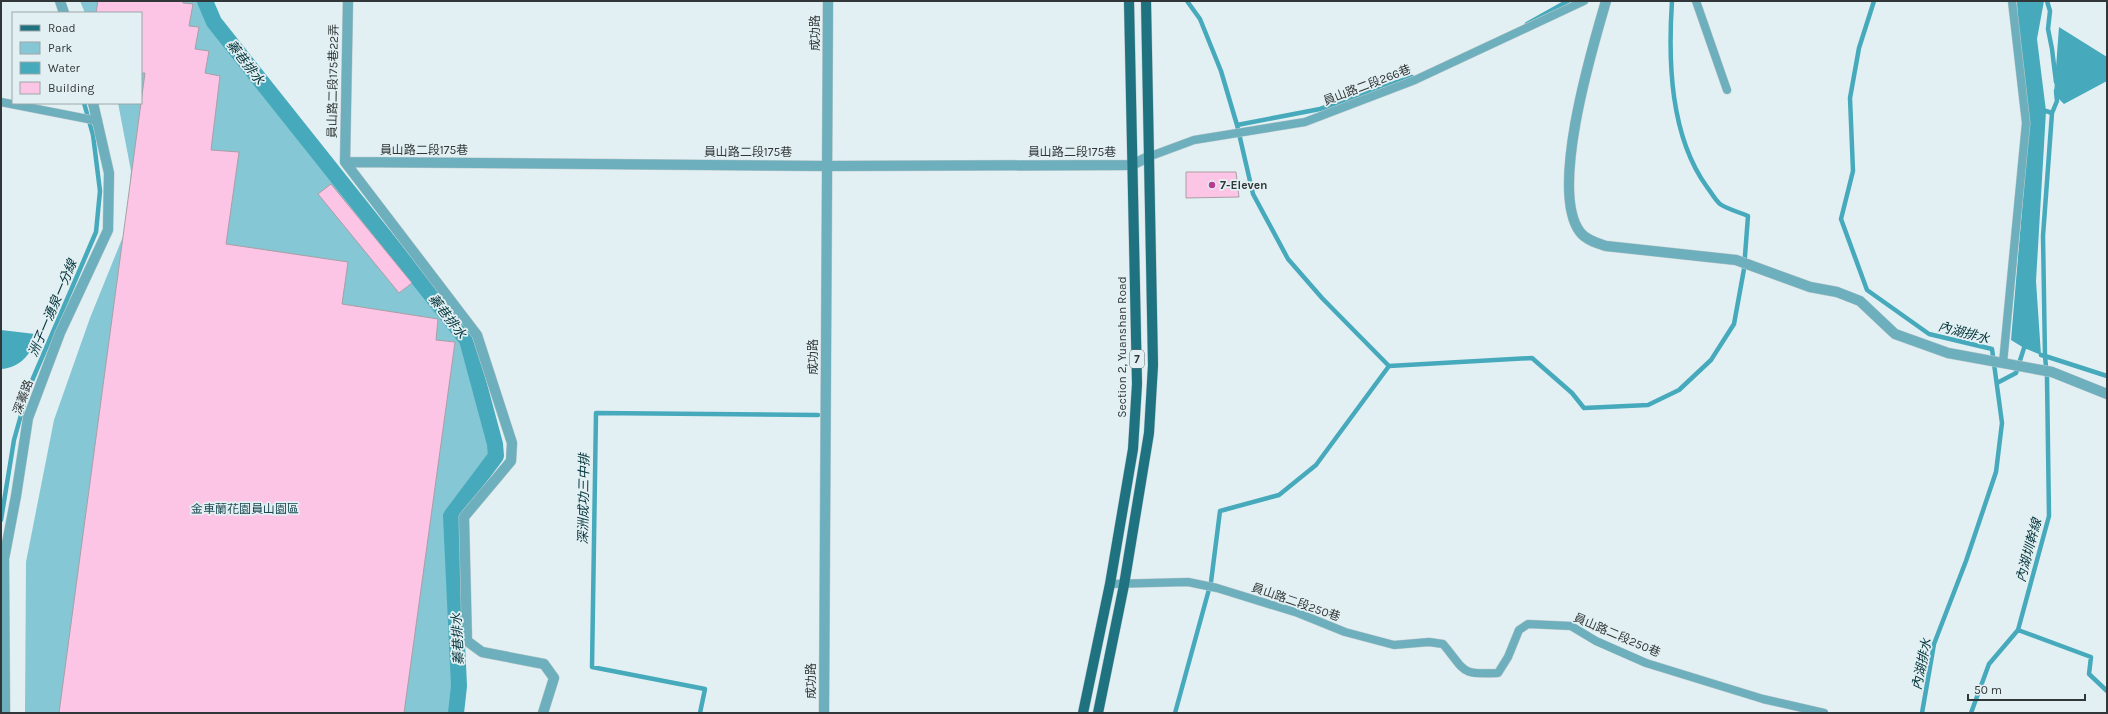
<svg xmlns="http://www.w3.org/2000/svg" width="2108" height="714" font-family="Karla,'Noto Sans TC',sans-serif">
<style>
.green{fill:#85c7d4}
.water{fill:#46aabc}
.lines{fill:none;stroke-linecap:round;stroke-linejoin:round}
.stream{stroke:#46aabc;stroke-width:4.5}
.canal{stroke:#46aabc;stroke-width:16}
.building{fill:#fcc5e6;stroke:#aa9fa5}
.service-casing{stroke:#bfcbce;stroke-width:9}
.minor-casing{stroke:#bfcbce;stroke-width:11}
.primary-casing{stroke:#bfcbce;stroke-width:11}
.service{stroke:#6dafbc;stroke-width:8}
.minor{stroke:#6dafbc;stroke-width:10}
.primary{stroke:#1f7280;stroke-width:10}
.poi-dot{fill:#b53d91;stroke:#e3f0f3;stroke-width:1.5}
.labels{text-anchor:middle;stroke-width:3.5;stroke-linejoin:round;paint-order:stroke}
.shield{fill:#e3f0f3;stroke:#666e70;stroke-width:1}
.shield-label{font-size:11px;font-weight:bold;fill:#313738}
.street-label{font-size:12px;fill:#313738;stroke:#e3f0f3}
.poi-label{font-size:12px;font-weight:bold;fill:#313738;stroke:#e3f0f3;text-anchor:start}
.park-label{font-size:12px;fill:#1a464f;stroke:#e3f0f3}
.water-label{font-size:13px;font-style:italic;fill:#01333a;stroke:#e3f0f3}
</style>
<rect width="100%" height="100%" fill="#e3f0f3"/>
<path class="green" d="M80 1H200L214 30 331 172 463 343 491 454 449 508 454 713H25L26 562 54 420 90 318 126 229 131 171 118 103H141V13H85Z"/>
<path class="water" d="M2017 1H2044L2037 39 2046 111 2036 281 2041 355 2024 348 2011 340 2029 127 2018 25Z
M2059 27 2107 57V81L2064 104 2054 94Z
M1 330 35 334C34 353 20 368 1 369Z"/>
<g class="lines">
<path class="stream" d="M1874 1 1859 48 1850 98 1853 171 1841 219 1867 290 1929 334 1992 349 2002 423 1996 472 1966 561 1934 644 1922 713
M2047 1 2050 11 2048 29 2052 49 2056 82
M1527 24 1568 1
M2046 111 2052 113 2043 236 2045 356 2107 376
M2052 113 2057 101 2056 91
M1237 125 1320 109 1412 77
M1389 366 1532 358 1572 393 1584 408 1648 405 1679 390 1711 360 1734 324 1744 269 1748 216C1739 212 1727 209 1720 204 1715 200 1711 192 1707 187 1670 136 1668 61 1672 1
M1997 383 2016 373 2024 348
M1 520 14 440 28 390 96 232 100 191 93 135 84 103
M2018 630 2091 657 2089 674 2107 691
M700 713 705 689 592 667 596 413 818 415
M1175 713 1211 582 1220 511 1279 495 1316 465 1389 366 1322 298 1288 259 1253 194 1237 125 1221 71 1200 19 1187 1
M1971 713 1989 664 2018 630 2049 516 2047 378 2045 356 2041 355"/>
<path class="canal" d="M205 1 214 22 467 340 495 444 496 456 451 516 459 686 456 713"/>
</g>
<path class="building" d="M98 1H183V3L193 4 189 26 199 27 195 49 209 51 205 73 220 76 211 150 239 152 226 244 348 262 342 304 438 319 436 340 455 342 404 713H59L145 73H141V13H96Z
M1186 172H1236L1239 197 1186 198Z
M331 184 412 283 399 293 318 194Z"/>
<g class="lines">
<g class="service-casing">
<path id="service" d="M1696 1 1727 90
M1 102 98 121
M1148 157 1194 140 1305 122 1415 80 1584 1
M2003 363 2026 123 2012 1
M1110 584 1188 582 1217 588 1298 613 1345 632 1394 645 1429 642 1443 644C1466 671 1459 675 1498 673L1508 657 1519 630 1528 624 1571 626 1596 641 1646 663 1763 699 1824 713"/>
</g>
<g class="minor-casing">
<path id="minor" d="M60 1 64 13
M1606 1C1592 49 1549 191 1580 232 1586 240 1597 243 1606 246L1736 260 1810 287 1837 292 1860 301 1895 334 1948 353 2052 372 2107 394
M345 162 827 166 1132 165 1148 157
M345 162 477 335 512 443 511 461 464 517 467 641 482 652 544 664 554 678 543 713
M345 162 348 1
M5 713 4 559 16 496 28 418 60 333 108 230 109 173 93 103
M824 713 828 1"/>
</g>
<g class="primary-casing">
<path id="primary" d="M1083 713 1110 584 1133 449 1137 384 1129 1
M1098 713 1124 585 1149 433 1153 365 1146 1"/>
</g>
<use href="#service" class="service"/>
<use href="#minor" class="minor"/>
<use href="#primary" class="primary"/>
</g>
<circle class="poi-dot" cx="1212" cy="185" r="4"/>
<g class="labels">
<rect class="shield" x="1130" y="350" width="14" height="18" rx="3"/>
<g class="shield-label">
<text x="1137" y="363">7</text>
</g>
<g class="street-label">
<text transform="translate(815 33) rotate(-90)" y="4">成功路</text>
<text transform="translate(333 81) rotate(-89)" y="4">員山路二段175巷22弄</text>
<text transform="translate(1367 85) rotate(-21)" y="4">員山路二段266巷</text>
<text x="424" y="154">員山路二段175巷</text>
<text x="748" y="156">員山路二段175巷</text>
<text x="1072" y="156">員山路二段175巷</text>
<text transform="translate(1122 347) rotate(-90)" y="4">Section 2, Yuanshan Road</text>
<text transform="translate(813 357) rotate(-90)" y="4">成功路</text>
<text transform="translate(23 397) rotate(-70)" y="4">深蓁路</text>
<text transform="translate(1296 602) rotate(19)" y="4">員山路二段250巷</text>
<text transform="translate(1617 635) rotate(23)" y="4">員山路二段250巷</text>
<text transform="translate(811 681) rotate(-90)" y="4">成功路</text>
</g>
<g class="poi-label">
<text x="1220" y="189">7-Eleven</text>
</g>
<g class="park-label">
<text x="245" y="513">金車蘭花園員山園區</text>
</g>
<g class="water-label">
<text transform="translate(246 62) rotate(52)" y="5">蓁巷排水</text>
<text transform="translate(52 308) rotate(-67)" y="5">洲子一湧泉一分線</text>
<text transform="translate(448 316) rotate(52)" y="5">蓁巷排水</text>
<text transform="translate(1964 332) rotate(15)" y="5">內湖排水</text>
<text transform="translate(583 499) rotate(-89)" y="5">深洲成功三中排</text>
<text transform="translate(2028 550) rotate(-75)" y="5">內湖圳幹線</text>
<text transform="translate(457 639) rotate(-93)" y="5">蓁巷排水</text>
<text transform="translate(1921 664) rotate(-78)" y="5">內湖排水</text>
</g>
</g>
<rect width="2108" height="714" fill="none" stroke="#313738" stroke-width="4"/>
<rect x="12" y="12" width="130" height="92" fill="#e3f0f3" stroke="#9ca6a8"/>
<rect x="20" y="25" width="20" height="6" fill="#1f7280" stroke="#9ca6a8"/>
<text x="48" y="32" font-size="12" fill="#313738">Road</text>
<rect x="20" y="42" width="20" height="12" fill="#85c7d4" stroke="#9ca6a8"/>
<text x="48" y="52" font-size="12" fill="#313738">Park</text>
<rect x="20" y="62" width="20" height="12" fill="#46aabc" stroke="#9ca6a8"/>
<text x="48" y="72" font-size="12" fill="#313738">Water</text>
<rect x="20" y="82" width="20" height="12" fill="#fcc5e6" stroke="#9ca6a8"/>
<text x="48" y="92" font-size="12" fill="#313738">Building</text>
<path d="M1968 694v6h117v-6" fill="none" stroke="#313738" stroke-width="2"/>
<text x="1974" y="694" font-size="12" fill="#313738" stroke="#e3f0f3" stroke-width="3" paint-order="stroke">50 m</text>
</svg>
